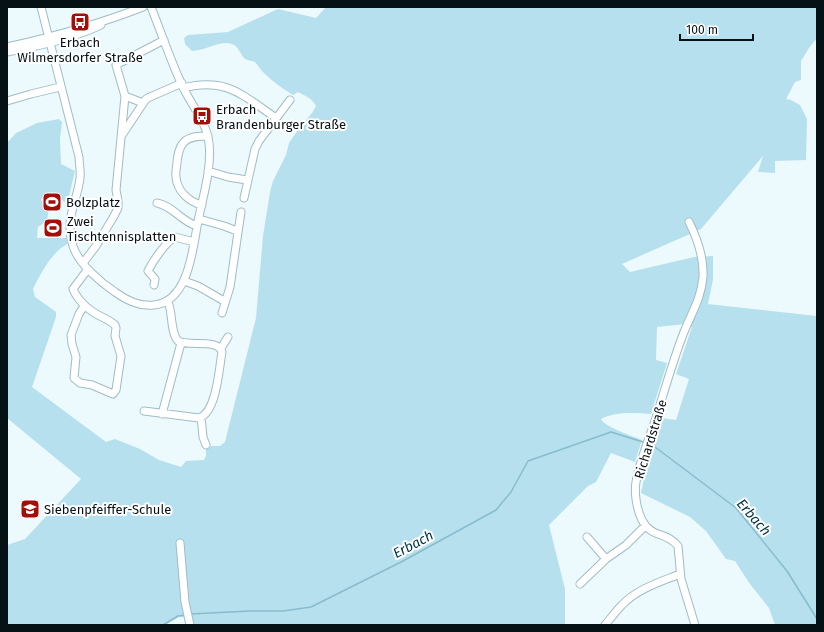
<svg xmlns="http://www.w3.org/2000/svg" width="824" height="632" font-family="'Fira Sans',sans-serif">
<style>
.green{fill:#b6e0ee}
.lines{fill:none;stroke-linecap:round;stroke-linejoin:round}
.stream{stroke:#88bccd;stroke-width:1.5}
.minor-casing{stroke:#9fbdc7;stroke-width:9}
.minor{stroke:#fff;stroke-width:7}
.labels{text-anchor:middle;stroke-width:4;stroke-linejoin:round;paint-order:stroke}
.poi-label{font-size:13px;fill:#061115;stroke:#fff;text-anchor:start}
.street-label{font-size:13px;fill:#061115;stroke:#fff}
.water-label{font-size:14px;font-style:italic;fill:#023442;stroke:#fff}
</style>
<rect width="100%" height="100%" fill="#ecf9fd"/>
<path class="green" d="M326 7H817V38L809 48 801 61V80L795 82 786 99 791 100 800 105 807 119 806 160 775 161V173L758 172 763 156 701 229 622 264 630 272 694 257 713 256V279L708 304 817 316V625H775L769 608 750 584 735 561 726 559 706 531 690 517 641 493 646 469 662 418 676 420 689 379 676 374 692 327 685 324 657 327 656 360 667 363 651 414C634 413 617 411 601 419 604 427 633 436 642 440L635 462 611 453 596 482 588 486 549 525 565 589V625H194L192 618 179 617 165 625H7V545L25 539 81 479 7 418V143L16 133 37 123 59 119 62 122 60 139 61 164 75 171 68 200 65 202 49 193 62 202 56 211 42 201 48 193 45 194 41 200 49 208 47 221 38 227 37 238H67L69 243C52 251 41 273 33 289L35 297 56 312V317L32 387 106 442 115 439 140 449 159 460 181 467 186 461 204 460 206 456V449L211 446H220L225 442 256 318 263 236 270 192 273 181 286 155 289 143 295 134 312 113 316 106C312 98 305 96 298 92L293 95C283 89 273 82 265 74 261 71 259 66 255 62 251 60 247 61 244 58 240 53 238 46 232 44 221 40 204 51 192 51L185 44 184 38 188 35 228 32 278 9 316 18Z
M51 223 57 224 56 233H50Z"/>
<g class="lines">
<path class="stream" d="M655 447 736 508 787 571 817 619
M190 614 250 611H283L311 607 403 561 496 510 511 492 528 461 611 432 643 442
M163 625 178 616 186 615"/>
<g class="minor-casing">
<path id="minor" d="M41 7 79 157C79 164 81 171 80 178 77 204 64 217 73 246 78 263 100 282 115 292 126 300 140 307 154 305 189 302 193 247 198 221 203 197 212 167 209 143 207 123 192 106 184 89 171 63 162 34 151 7
M7 47C53 37 99 24 143 7
M7 52C39 46 71 39 101 25
M183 88C227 77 242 95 276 118
M125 96 143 103
M7 101 31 94 60 87
M122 135 146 99 150 97 182 83
M208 171 228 177 247 180
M244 198 255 149 259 141 290 100
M157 203C173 206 182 222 197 226
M202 205C189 202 177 191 176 177 175 172 177 167 177 162 178 154 179 147 184 142 190 136 200 136 208 136
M199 219 224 226 237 231
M689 222C698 240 704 258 703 277 701 299 692 312 684 332 673 360 665 389 656 418 649 439 640 460 636 482 634 494 637 510 642 520 652 539 666 531 678 546L681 579 695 625
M83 263 96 246 114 216 118 208V201L116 190 125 96 116 65 164 40
M184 281 198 286 224 301
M154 285 155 279 148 271C153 261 165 243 175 237L194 242
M84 306 79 314 71 335 72 344 76 357 74 378 80 383 92 385 113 394 116 390 121 356 115 336 116 328 115 325C112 322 108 320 104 318 91 312 79 303 73 289L88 269
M222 313 230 287 241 212
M221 348 228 337
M144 411 199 418C217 412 219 368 222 352 218 338 190 347 178 341 170 332 173 313 168 302
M162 414 181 343
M201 417 203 437 206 445
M587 537 606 559
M180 543 185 602 190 625
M580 584 606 559 626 545 645 526
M605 625C611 618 616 611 622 605 637 589 660 582 680 574"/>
</g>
<use href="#minor" class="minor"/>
</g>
<defs>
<g id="bus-square" transform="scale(1)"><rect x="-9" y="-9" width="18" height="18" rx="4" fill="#a40d08" stroke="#fff"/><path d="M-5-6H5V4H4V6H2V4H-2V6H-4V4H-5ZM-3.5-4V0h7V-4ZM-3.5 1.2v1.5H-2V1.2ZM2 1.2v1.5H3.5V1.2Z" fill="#fff"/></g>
<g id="stadium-square" transform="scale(1)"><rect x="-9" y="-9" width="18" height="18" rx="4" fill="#a40d08" stroke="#fff"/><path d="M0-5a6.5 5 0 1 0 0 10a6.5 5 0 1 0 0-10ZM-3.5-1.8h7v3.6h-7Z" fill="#fff"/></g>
<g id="school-square" transform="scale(1)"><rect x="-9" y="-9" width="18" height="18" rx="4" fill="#a40d08" stroke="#fff"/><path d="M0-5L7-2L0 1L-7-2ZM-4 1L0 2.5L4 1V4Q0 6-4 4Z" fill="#fff"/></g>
</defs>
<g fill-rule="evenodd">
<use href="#bus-square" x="80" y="22"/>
<use href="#bus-square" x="202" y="116"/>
<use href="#stadium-square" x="52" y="202"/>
<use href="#stadium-square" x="53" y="228"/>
<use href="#school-square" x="30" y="509"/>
</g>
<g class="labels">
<g class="poi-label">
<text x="80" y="47" text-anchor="middle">Erbach<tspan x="80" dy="15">Wilmersdorfer Straße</tspan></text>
<text x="216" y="114">Erbach<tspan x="216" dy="15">Brandenburger Straße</tspan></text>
<text x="66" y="207">Bolzplatz</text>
<text x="67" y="226">Zwei<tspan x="67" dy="15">Tischtennisplatten</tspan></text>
<text x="44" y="514">Siebenpfeiffer-Schule</text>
</g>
<g class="street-label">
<text transform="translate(650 439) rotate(-73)" y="5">Richardstraße</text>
</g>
<g class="water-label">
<text transform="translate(754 517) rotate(49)" y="5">Erbach</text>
<text transform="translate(413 544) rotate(-28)" y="5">Erbach</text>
</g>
</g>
<rect width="824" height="632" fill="none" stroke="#061115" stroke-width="16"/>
<path d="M680 34v6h73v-6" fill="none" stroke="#061115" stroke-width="2"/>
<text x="686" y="34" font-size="12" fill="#061115" stroke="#ffffff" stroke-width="3" paint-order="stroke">100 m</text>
</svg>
